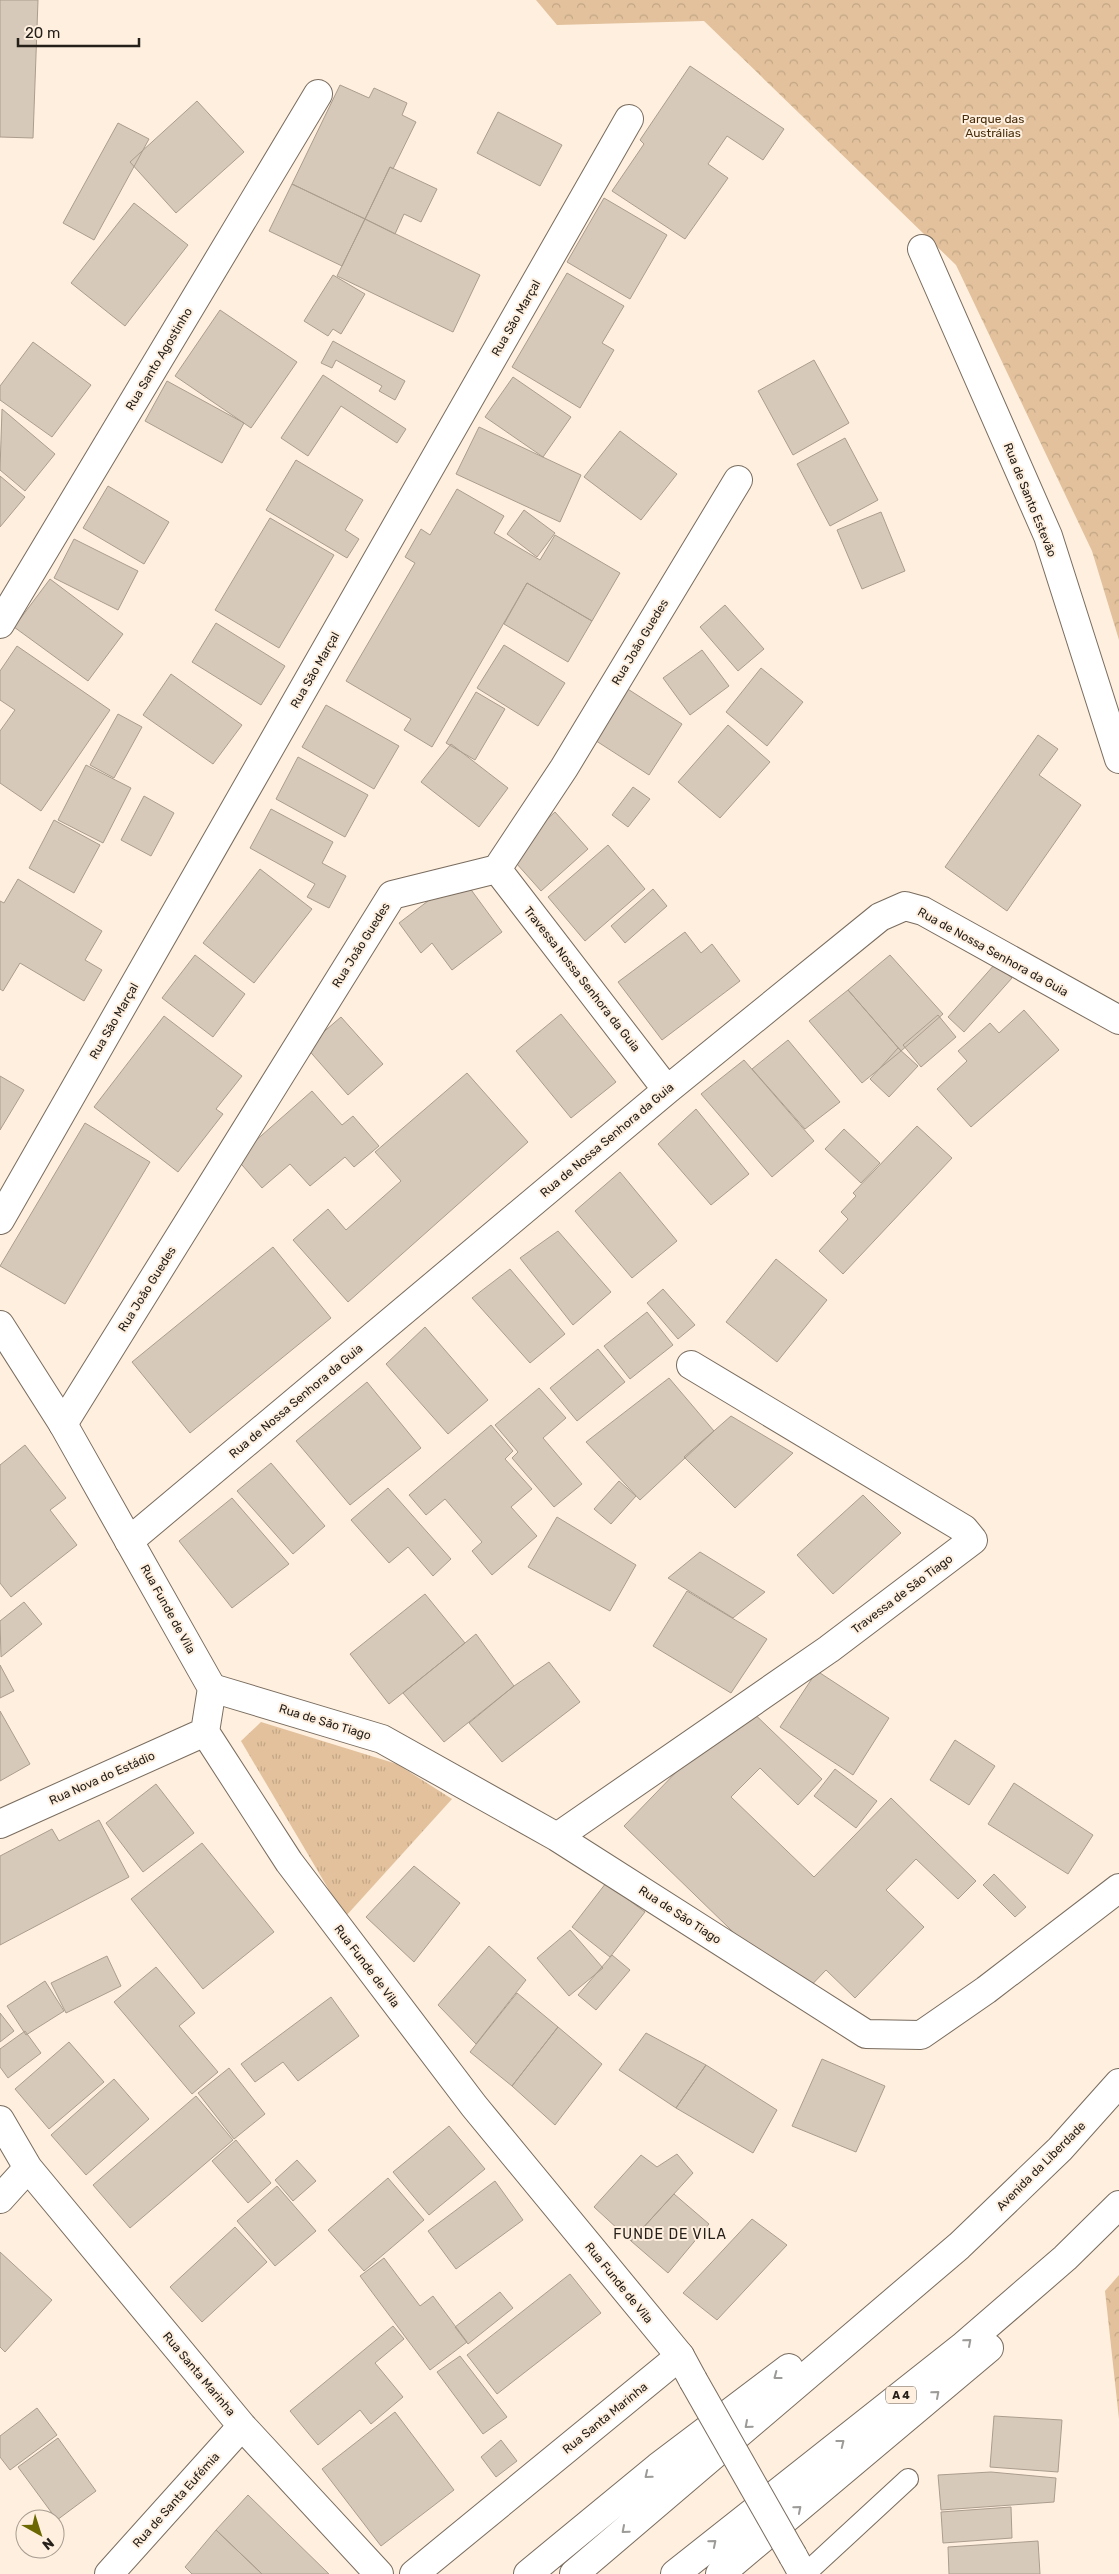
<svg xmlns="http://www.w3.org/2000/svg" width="1119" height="2574" font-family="Rubik,sans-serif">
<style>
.grass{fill:url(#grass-tufts)}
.park{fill:url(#park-crowns)}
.building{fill:#d7c9b9;stroke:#ab9d8e}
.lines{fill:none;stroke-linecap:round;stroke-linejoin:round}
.lane-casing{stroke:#796c5e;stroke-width:22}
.street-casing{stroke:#796c5e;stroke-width:30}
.secondary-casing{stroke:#796c5e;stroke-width:30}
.highway-casing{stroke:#796c5e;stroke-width:30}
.lane{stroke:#fff;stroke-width:20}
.street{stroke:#fff;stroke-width:28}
.secondary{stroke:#fff;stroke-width:28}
.highway{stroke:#fff;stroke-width:28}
.secondary-bridge-casing{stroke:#796c5e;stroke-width:30;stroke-linecap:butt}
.secondary-bridge{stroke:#fff;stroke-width:28}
.oneway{stroke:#9d9b98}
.labels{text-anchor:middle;stroke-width:4;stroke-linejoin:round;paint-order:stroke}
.shield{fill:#feefdf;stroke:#665e55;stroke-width:1}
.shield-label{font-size:11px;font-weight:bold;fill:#25201a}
.park-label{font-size:12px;fill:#472d0b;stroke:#feefdf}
.street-label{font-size:12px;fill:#25201a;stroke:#feefdf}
.neighbourhood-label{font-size:14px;letter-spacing:1px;fill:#25201a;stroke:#feefdf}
</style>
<defs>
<pattern id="grass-tufts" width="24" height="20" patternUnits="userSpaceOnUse" patternTransform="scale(1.25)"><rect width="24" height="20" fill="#e2c19c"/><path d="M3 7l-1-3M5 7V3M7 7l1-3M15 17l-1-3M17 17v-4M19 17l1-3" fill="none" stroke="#c2a686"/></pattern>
<pattern id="park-crowns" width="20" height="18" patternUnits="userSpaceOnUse" patternTransform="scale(1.25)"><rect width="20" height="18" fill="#e2c19c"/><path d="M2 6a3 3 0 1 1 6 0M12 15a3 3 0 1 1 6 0" fill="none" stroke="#c2a686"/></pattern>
</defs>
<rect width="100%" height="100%" fill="#feefdf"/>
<path class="grass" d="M261 1722 397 1764 452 1799 345 1917 241 1741Z"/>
<path class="park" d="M536 0H1119V640L1092 551 956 265 704 21 557 25Z
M1119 2275V2419L1105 2291Z"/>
<path class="building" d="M0 0H38L33 138 0 137Z
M690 66 784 129 763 160 727 136 708 164 728 178 685 239 612 191 644 144 640 140Z
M340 85 369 98 374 88 407 103 402 115 416 122 393 169 390 167 365 219 292 184Z
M197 101 244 152 176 213 130 162Z
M498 112 562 145 540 186 477 153Z
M118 123 149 139 94 240 63 223Z
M390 167 437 189 421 222 404 214 395 234 365 219Z
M292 184 365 219 342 266 269 231Z
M604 198 667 235 630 299 567 262Z
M134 203 188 245 125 326 71 283Z
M365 219 480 275 453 332 337 276Z
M567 273 624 306 602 343 614 350 580 408 512 367Z
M333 275 365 294 341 334 333 329 328 336 304 321Z
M220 310 297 362 251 428 175 376Z
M333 341 405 381 395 400 379 391 382 386 336 360 332 368 321 363Z
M33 342 91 385 52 437 0 400V386Z
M814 360 849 423 793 455 758 391Z
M323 375 406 429 397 443 341 406 308 456 281 438Z
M513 377 571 417 543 457 485 417Z
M167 381 244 423 222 463 145 421Z
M2 409 55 454 25 491 0 470Z
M479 427 581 475 560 522 456 474Z
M620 431 677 474 641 520 584 477Z
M845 438 878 500 830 526 797 464Z
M296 460 363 500 345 530 359 539 347 558 266 510Z
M0 476 25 497 0 527Z
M108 486 169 522 144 564 83 528Z
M457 489 504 516 494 533 540 560 555 535 620 573 592 621 527 583 432 747 404 730 411 719 346 681 415 563 405 557 421 529 430 535Z
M524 510 555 533 537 557 507 534Z
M881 512 905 571 862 589 837 530Z
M270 518 334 555 279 648 215 610Z
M74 539 138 571 118 610 54 578Z
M50 579 123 634 88 681 14 627Z
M527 583 592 621 568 662 504 624Z
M725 605 764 649 738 671 700 627Z
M216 623 285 666 261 705 192 662Z
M504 645 565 683 538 726 477 688Z
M17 646 110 710 41 811 0 783V731L15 710 0 700V671Z
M702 650 729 686 690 715 663 678Z
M761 668 803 702 767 746 726 712Z
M171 674 242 725 213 764 143 715Z
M620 684 682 724 649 775 587 735Z
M476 692 505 709 475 760 446 743Z
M326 705 399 746 374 789 302 747Z
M118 714 142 727 114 778 90 765Z
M728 725 770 762 720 818 678 782Z
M1038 735 1058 749 1039 775 1081 805 1007 911 945 867Z
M451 744 508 788 479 827 421 782Z
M298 757 368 795 345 837 276 799Z
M86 765 131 788 103 843 58 820Z
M633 787 650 799 628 827 612 815Z
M144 796 174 813 151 856 121 840Z
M271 809 333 842 322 863 346 876 329 908 307 897 315 884 250 848Z
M555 812 588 849 541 891 508 854Z
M54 820 100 845 74 893 29 868Z
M608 845 645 889 585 941 548 897Z
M260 869 312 909 254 983 203 943Z
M461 876 502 932 452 970 432 943 421 953 399 923Z
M18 879 102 931 85 960 102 970 84 1001 20 963 3 991 0 989V901L4 903Z
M653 889 667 906 625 943 611 926Z
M685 932 701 953 712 944 740 981 662 1040 618 982Z
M195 955 245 994 213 1037 162 998Z
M890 955 943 1014 901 1051 848 990Z
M995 964 1012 978 964 1032 948 1017Z
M848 990 901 1051 862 1083 809 1021Z
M1024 1010 1059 1050 971 1127 937 1089 967 1061 958 1051 990 1023 999 1033Z
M561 1014 616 1082 571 1118 516 1051Z
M938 1015 956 1037 921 1067 903 1045Z
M164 1016 242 1076 216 1109 223 1114 178 1172 94 1107Z
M341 1017 383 1064 348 1095 306 1047Z
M788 1040 840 1102 805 1129 752 1069Z
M898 1048 918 1066 889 1097 870 1079Z
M744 1060 814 1141 772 1177 701 1094Z
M467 1073 528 1142 348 1302 293 1240 328 1209 346 1230 401 1181 375 1152Z
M0 1076 24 1090 0 1130Z
M312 1091 342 1125 353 1116 379 1146 354 1167 345 1157 310 1186 290 1164 262 1188 236 1158Z
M696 1109 749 1174 711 1205 658 1144Z
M85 1123 150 1162 65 1304 0 1266Z
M917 1126 952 1158 843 1274 819 1251 848 1219 841 1212 856 1196 853 1193Z
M844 1129 880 1163 861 1183 825 1149Z
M620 1172 677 1241 632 1278 575 1211Z
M558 1231 611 1292 573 1325 520 1258Z
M273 1247 331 1318 190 1433 132 1362Z
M776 1259 827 1300 777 1362 726 1322Z
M510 1269 565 1334 530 1363 472 1298Z
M663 1289 695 1325 678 1339 647 1303Z
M647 1312 673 1345 630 1379 604 1346Z
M425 1327 488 1400 448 1434 386 1364Z
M598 1349 625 1382 577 1421 550 1388Z
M669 1378 714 1431 640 1500 586 1442Z
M367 1382 421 1448 350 1505 296 1441Z
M539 1388 566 1418 543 1438 582 1484 554 1507 512 1458 518 1452 495 1425Z
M731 1416 793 1453 735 1508 684 1457Z
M491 1425 513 1451 505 1459 532 1489 511 1507 537 1536 492 1575 472 1551 482 1542 445 1499 426 1515 409 1495Z
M25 1445 66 1498 50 1510 77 1545 11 1597 0 1583V1465Z
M271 1463 325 1526 293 1554 237 1491Z
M619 1481 636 1496 611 1524 594 1509Z
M388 1488 451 1559 433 1576 408 1547 389 1563 351 1520Z
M863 1495 901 1533 833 1594 797 1555Z
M232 1498 289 1564 232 1608 179 1541Z
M557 1517 636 1565 610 1611 528 1567Z
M700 1552 765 1592 733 1618 668 1578Z
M687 1591 767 1639 731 1693 653 1646Z
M425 1594 465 1643 389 1704 350 1654Z
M24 1602 42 1624 1 1657 0 1621Z
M476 1634 514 1686 444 1742 403 1693Z
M549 1662 580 1702 502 1762 469 1723 514 1686Z
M0 1665 14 1691 0 1698Z
M817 1671 889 1718 853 1775 780 1727Z
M743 1703 822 1779 798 1805 760 1768 731 1797 814 1877 891 1798 976 1881 958 1899 916 1859 886 1890 924 1927 855 1998 826 1970 800 1997 624 1826Z
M0 1711 30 1764 0 1781Z
M955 1740 995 1766 969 1805 930 1780Z
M835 1769 877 1801 856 1828 814 1796Z
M1014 1783 1093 1835 1068 1874 988 1824Z
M156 1784 194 1833 143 1872 106 1823Z
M99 1820 129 1877 0 1945V1856L52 1829 59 1841Z
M202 1843 274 1932 203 1989 131 1899Z
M414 1866 460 1903 414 1962 366 1917Z
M994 1874 1026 1907 1015 1917 983 1885Z
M606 1883 645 1912 610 1957 572 1927Z
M570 1930 603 1968 569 1996 537 1958Z
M489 1946 526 1980 476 2044 438 2005Z
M612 1955 630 1970 596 2010 578 1995Z
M107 1956 121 1986 66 2013 51 1983Z
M156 1967 195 2013 179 2026 218 2072 192 2094 114 2002Z
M45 1981 64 2011 26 2035 7 2006Z
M517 1993 558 2027 512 2086 470 2052Z
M331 1997 359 2036 298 2081 283 2062 255 2082 241 2064Z
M0 2013 14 2031 0 2042Z
M558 2027 602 2064 555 2125 512 2086Z
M25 2031 41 2053 8 2078 0 2067V2049Z
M646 2033 706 2065 676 2108 619 2070Z
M69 2042 104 2082 49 2129 15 2089Z
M822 2059 885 2086 856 2152 792 2126Z
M706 2065 777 2110 753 2153 676 2108Z
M229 2068 265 2114 234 2139 198 2093Z
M114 2079 149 2119 86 2175 51 2135Z
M196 2096 233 2140 130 2228 93 2185Z
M449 2126 485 2169 429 2215 393 2172Z
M236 2140 271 2183 248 2203 212 2161Z
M677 2154 693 2173 631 2241 594 2207 641 2155 657 2167Z
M297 2160 316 2181 293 2201 275 2180Z
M388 2178 424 2220 364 2271 328 2230Z
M495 2181 523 2220 456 2269 428 2231Z
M277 2186 316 2231 275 2266 237 2221Z
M674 2194 709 2224 668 2273 631 2241Z
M752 2219 787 2245 717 2320 683 2293Z
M235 2227 267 2262 202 2322 170 2287Z
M0 2252 52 2300 5 2352 0 2347Z
M384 2258 420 2306 433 2296 467 2342 430 2370 360 2276Z
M570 2274 601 2313 497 2394 467 2355Z
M500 2292 513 2308 468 2344 455 2327Z
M393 2326 404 2339 375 2363 403 2397 371 2424 360 2410 318 2445 290 2411Z
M460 2356 507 2417 483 2434 437 2372Z
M37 2408 57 2435 10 2470 0 2457V2436Z
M395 2412 454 2490 381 2546 322 2469Z
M994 2416 1062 2420 1058 2472 990 2467Z
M58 2438 96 2491 57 2520 18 2467Z
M501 2440 517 2461 496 2477 481 2457Z
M991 2472 1056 2478 1054 2502 941 2510 938 2475Z
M248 2495 329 2574H262L216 2530Z
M1011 2507 1012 2538 943 2543 941 2512Z
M216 2530 262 2574H192L185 2567Z
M1038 2541 1040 2574H949L948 2547Z"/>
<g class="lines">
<g class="lane-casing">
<path id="lane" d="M805 2574 908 2479"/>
</g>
<g class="street-casing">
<path id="street" d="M922 249 1048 536 1119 759
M0 624 318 94
M497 869 667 1090
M0 1220 629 119
M63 1424 392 895 497 869 564 768 738 480
M129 1541 667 1090 880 917 905 906 923 911 1119 1020
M212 1688 382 1739 557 1837 866 2034 921 2035 986 1990 1119 1888
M557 1837 829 1649 973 1540 964 1529 691 1365
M0 2120 28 2168 242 2426 379 2574
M0 2199 28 2168
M109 2574 242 2426
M414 2574 680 2356"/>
</g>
<g class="secondary-casing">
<path id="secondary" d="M0 1325 63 1424 212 1688 205 1732 289 1862 474 2106 680 2356 693 2380
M0 1824 205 1732
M793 2556 803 2574"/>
</g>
<g class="highway-casing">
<path id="highway" d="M528 2574 658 2467 789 2368
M574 2574 959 2246 1060 2149 1119 2083
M675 2574 962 2347 1065 2258 1119 2205
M720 2574 989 2348"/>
</g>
<use href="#lane" class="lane"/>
<use href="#street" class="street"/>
<use href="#secondary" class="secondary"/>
<use href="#highway" class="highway"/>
<g class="secondary-bridge-casing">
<path id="secondary-bridge" d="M693 2380 793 2556"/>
</g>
<use href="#secondary-bridge" class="secondary-bridge"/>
</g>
<defs><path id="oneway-chevron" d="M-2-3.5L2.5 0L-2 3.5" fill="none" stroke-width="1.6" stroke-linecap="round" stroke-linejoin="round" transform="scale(1.25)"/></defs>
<g class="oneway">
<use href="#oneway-chevron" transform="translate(968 2342) rotate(-41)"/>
<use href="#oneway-chevron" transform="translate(777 2376) rotate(143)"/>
<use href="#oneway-chevron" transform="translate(936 2394) rotate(-41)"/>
<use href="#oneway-chevron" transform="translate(748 2425) rotate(139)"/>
<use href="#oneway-chevron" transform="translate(841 2443) rotate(-38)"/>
<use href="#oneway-chevron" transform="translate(648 2475) rotate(141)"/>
<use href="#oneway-chevron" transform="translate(798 2509) rotate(-40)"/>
<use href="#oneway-chevron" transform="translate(625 2530) rotate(139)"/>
<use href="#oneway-chevron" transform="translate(713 2543) rotate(-40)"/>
</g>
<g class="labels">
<rect class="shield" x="886" y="2386.5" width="30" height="17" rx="4"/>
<g class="shield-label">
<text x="901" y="2399">A 4</text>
</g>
<g class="park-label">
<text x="993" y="123">Parque das<tspan x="993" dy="14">Austrálias</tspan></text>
</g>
<g class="street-label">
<text transform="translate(516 318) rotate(-60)" y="4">Rua São Marçal</text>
<text transform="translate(159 359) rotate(-59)" y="4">Rua Santo Agostinho</text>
<text transform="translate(1030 500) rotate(68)" y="4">Rua de Santo Estevão</text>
<text transform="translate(640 642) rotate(-59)" y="4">Rua João Guedes</text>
<text transform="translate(315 670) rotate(-60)" y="4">Rua São Marçal</text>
<text transform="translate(361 945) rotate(-58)" y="4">Rua João Guedes</text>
<text transform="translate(993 952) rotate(29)" y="4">Rua de Nossa Senhora da Guia</text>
<text transform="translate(582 979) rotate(52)" y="4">Travessa Nossa Senhora da Guia</text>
<text transform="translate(114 1021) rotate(-60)" y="4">Rua São Marçal</text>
<text transform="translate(607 1140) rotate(-40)" y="4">Rua de Nossa Senhora da Guia</text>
<text transform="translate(147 1289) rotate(-58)" y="4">Rua João Guedes</text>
<text transform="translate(296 1401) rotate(-40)" y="4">Rua de Nossa Senhora da Guia</text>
<text transform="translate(902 1594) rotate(-37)" y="4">Travessa de São Tiago</text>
<text transform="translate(168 1609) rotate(61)" y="4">Rua Funde de Vila</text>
<text transform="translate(325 1722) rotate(17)" y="4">Rua de São Tiago</text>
<text transform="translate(102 1778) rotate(-24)" y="4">Rua Nova do Estádio</text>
<text transform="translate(680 1915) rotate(33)" y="4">Rua de São Tiago</text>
<text transform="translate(367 1966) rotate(53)" y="4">Rua Funde de Vila</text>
<text transform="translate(1041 2166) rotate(-45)" y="4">Avenida da Liberdade</text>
<text transform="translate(619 2283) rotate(51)" y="4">Rua Funde de Vila</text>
<text transform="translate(199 2374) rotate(50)" y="4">Rua Santa Marinha</text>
<text transform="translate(605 2418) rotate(-39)" y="4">Rua Santa Marinha</text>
<text transform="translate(176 2500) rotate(-48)" y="4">Rua de Santa Eufémia</text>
</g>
<g class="neighbourhood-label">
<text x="670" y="2239">FUNDE DE VILA</text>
</g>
</g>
<g transform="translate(40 2534) rotate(141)"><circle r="24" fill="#feefdf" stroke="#a79c90"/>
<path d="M0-4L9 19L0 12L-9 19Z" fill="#6b6801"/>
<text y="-8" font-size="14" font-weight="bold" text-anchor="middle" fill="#25201a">N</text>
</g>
<path d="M18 38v8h121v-8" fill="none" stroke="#25201a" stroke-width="2.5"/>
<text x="25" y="38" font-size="15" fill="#25201a" stroke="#feefdf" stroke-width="4" paint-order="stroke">20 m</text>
</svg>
